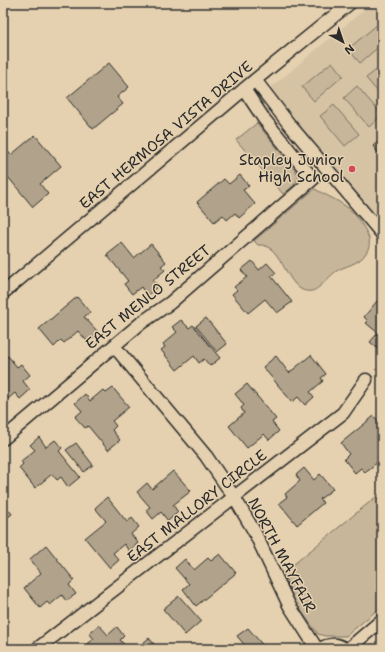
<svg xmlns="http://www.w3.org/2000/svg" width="385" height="652" font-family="'Shantell Sans',sans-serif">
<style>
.built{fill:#d5c3a4}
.green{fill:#c7b699;stroke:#797062}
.building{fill:#b1a38b;stroke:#2b2b2b}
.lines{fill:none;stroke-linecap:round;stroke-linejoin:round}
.street-casing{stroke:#2b2b2b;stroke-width:15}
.street{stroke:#e5d1af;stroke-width:12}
.poi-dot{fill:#d1495b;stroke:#e5d1af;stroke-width:1.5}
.labels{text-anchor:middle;stroke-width:3;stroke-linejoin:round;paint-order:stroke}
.street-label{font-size:15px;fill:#2b2b2b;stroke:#e5d1af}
.poi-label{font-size:15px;fill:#2b2b2b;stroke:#e5d1af;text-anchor:end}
</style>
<rect width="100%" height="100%" fill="#e5d1af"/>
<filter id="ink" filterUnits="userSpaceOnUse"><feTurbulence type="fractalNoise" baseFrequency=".025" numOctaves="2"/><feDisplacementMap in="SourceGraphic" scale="8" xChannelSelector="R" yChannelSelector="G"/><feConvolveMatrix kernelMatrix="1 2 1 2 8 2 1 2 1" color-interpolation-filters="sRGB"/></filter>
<g filter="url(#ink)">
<path class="built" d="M372 3H382V242L261 96Z"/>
<path class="green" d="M378 24 382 29V44L360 63 348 49Z
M332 62 343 76 314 101 302 87Z
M380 67 382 69V97L366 78Z
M357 86 382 115 369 127 344 98Z
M334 105 359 134 345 146 320 116Z
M257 123 298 174C300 183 289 189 283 194L236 140Z
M315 189C332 199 349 204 359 220 366 231 374 241 366 253 359 265 345 265 335 272 329 277 318 290 312 291 286 296 284 242 258 245L254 241 306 196Z
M382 492V606L346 636H325L318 634 296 604 283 573Z"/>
<path class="building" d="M109 63 129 87 117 97 123 104 93 129 67 98Z
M35 135 61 166 40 184 48 194 33 207 3 171V150L5 148 11 155Z
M382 138V152L379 154 373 146Z
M240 175 249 186 243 190 255 204 239 218 235 213 227 220 223 215 214 222 197 202 224 179 229 184Z
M122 243 134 258 151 244 166 262 161 266 165 270 153 280 158 286 147 296 141 287 132 294 124 284 128 281 107 255Z
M252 261 259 270 267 263 276 273 271 276 292 302 277 313 265 299 248 313 232 294 237 290 234 287 247 277 241 270Z
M77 297 90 312 84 317 99 333 88 342 78 331 64 343 61 340 54 347 39 329Z
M377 301 382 305V352L370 342 378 333 366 323 368 321 364 317Z
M206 318 227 344 217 352 196 326Z
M181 320 189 328 193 325 220 358 210 366 204 359 199 363 194 356 177 370 161 350 165 347 163 344 177 332 172 327Z
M311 355 326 374 321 378 323 381 310 392 314 397 305 405 298 397 292 402 263 367 276 356 289 373Z
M8 356 17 367 21 364 30 375 23 381 30 390 20 399 15 393 3 403V360Z
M247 384 276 419 272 422 279 431 269 440 264 434 247 448 229 426 244 413 241 408 244 405 235 394Z
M113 388 129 407 112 421 116 426 112 430 120 440 108 450 88 426 85 428 75 417 82 411 75 403 85 394 90 401 103 390 106 393Z
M374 416 382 426V459L365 472 361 468 355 473 344 459 349 454 341 443Z
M39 437 46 447 55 440 62 448 59 451 80 477 68 487 61 477 57 480 52 474 35 488 19 468 23 464 21 461 35 450 30 445Z
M76 443 93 465 84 472 66 450Z
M304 468 314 480 320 474 333 489 320 499 323 503 297 525 279 503 287 497 285 494 300 481 296 475Z
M173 471 191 491 173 505 178 512 168 521 161 512 153 519 146 510 150 507 137 492 147 483 152 489Z
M107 497 127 522 132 518 139 527 131 534 138 543 129 551 124 544 113 553 119 560 110 568 85 538 106 521 95 508Z
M3 503 12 514 3 521Z
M46 545 74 580 69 585 76 594 66 601 62 595 50 605 47 602 40 608 24 588 41 573 30 559Z
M220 554 236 573 196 606 183 589 189 584 175 568 185 559 194 570 208 558 211 561Z
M179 596 201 621 185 635 163 609Z
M99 625 108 635 117 627 124 636 120 640 128 649H81L94 639 89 633Z
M248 628 266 649H248L237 636Z
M149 638 158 649H136Z"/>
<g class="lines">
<g class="street-casing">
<path id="street" d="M255 80 289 124 382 234
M3 293 255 80 350 3
M114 346 206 456 234 497 254 531 289 605 317 649
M3 439 141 323 170 303 313 179 264 119 244 89
M37 649 343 413 366 380
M320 649C328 644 337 643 345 649
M348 649 382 620"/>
</g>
<use href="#street" class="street"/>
</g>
</g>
<circle class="poi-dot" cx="352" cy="169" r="4"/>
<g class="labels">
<g class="street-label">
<text transform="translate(166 135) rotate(-40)" y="5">EAST HERMOSA VISTA DRIVE</text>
<text transform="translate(148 297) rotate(-39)" y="5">EAST MENLO STREET</text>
<text transform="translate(197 506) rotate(-38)" y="5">EAST MALLORY CIRCLE</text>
<text transform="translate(282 555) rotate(62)" y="5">NORTH MAYFAIR</text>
</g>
<g class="poi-label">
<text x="344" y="165">Stapley Junior<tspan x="344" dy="17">High School</tspan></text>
</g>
</g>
<rect width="385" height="652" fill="none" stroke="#e5d1af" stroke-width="16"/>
<rect x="8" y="8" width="369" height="636" fill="none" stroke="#2b2b2b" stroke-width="1.5" filter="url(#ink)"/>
<g transform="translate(343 42) rotate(140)" stroke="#e5d1af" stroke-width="3" paint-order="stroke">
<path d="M0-3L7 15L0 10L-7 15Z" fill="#2b2b2b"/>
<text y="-6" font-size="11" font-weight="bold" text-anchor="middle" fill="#2b2b2b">N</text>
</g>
</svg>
